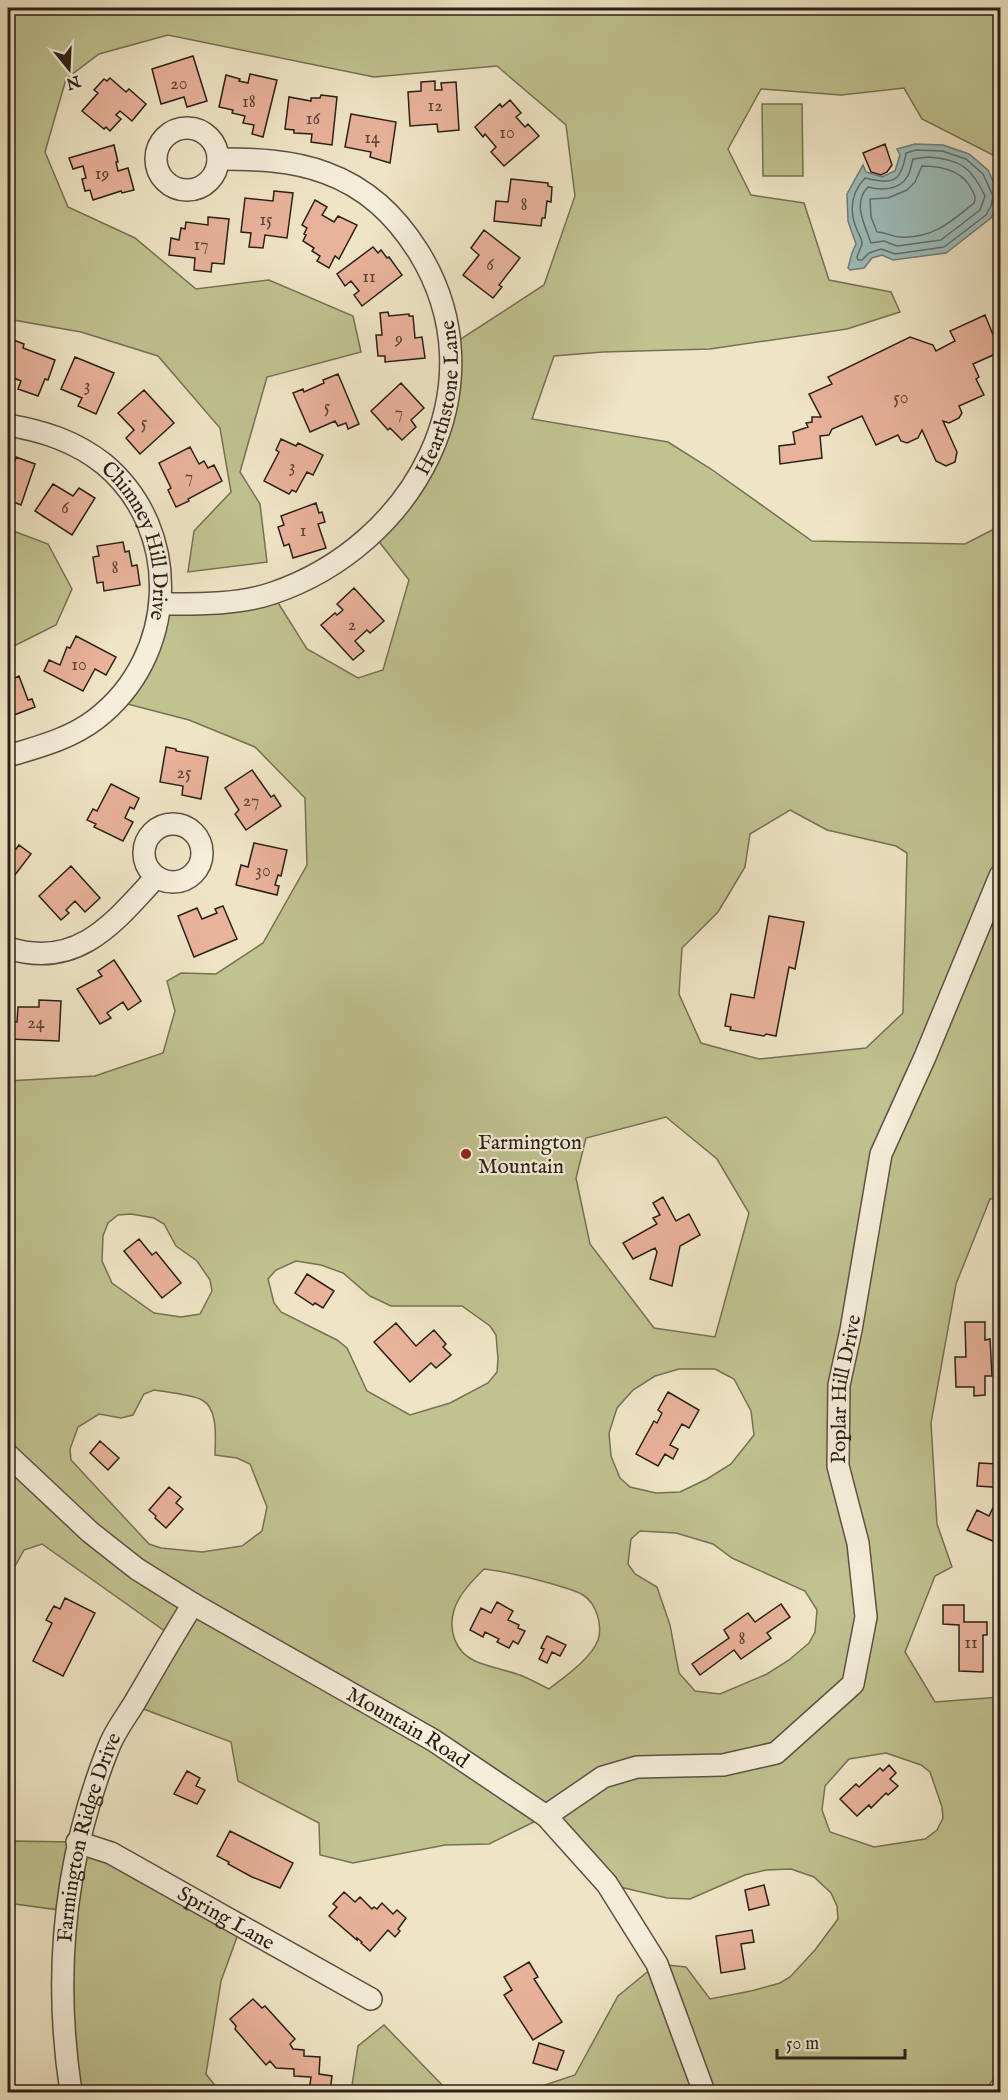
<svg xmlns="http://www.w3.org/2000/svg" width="1008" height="2100" font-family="'IM FELL English',serif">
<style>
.green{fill:#c0c290;stroke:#767154;stroke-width:1.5;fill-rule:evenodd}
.water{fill:#9dbdbd;stroke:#707e7b;stroke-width:1.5}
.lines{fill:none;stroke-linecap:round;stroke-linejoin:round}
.shore{stroke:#646e6a;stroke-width:1.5}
.building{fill:#e9b29b;stroke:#2c2017;stroke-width:1.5}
.street-casing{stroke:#5d5143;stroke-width:24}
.street{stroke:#f5eeda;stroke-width:21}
.poi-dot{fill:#8f2418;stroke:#f5eeda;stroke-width:2}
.labels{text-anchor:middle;stroke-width:4.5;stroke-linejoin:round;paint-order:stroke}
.number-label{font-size:18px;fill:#5b4438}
.street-label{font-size:21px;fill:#2c2017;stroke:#f5eeda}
.poi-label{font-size:21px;fill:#2c2017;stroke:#f5eeda;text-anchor:start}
</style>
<rect width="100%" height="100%" fill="#efe5c6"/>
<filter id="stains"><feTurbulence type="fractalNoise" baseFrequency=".00333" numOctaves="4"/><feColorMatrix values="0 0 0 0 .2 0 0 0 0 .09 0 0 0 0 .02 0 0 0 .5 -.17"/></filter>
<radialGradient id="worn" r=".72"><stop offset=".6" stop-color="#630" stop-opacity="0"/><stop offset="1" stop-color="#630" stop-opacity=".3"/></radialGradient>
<path class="green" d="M8 8H1000V173L995 156 922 119 904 88 841 95 761 89 728 149 751 195 804 203 829 280 891 292 900 312 847 329 710 349 603 352 554 356 532 419 668 442 711 469 812 541 965 544 1000 526V1198L990 1199 956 1284 931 1423 937 1524 952 1567 935 1576 905 1652 935 1702 1000 1697V2070L984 2092H351L358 2046 384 2025 447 2090 524 2092 575 2075 618 1996 657 1964 686 1967 710 1999 751 1991 780 1983 790 1977 815 1950 838 1919 837 1906 831 1893 814 1877 791 1869 766 1870 745 1875 690 1899 667 1898 607 1884 546 1816 489 1844 445 1845 353 1863 320 1855 319 1823 238 1781 231 1742 133 1705 173 1637 42 1544 24 1550 8 1579V1180C14 1168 16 1148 8 1137V1081L95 1076 163 1053 175 1011 167 981 181 973 216 974 263 943 307 865 305 798 255 747 189 720 116 701 160 604 272 593 307 649 358 678 383 670 409 580 373 534 418 476 450 346 544 285 575 196 566 125 497 66 374 77 168 35 99 54 66 79 45 152 68 207 135 238 196 289 269 280 353 316 361 352 267 377 240 472 260 504 267 562 188 572 194 531 231 492 220 428 158 356 81 332 8 319ZM790 810 827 830 896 846 907 853 903 1013 866 1048 759 1059 701 1043 679 994 682 948 718 912 745 867 750 834ZM666 1117 717 1159 749 1213 715 1337 654 1328 590 1244 576 1178 586 1138ZM131 1214 154 1218 164 1224 176 1246 197 1261 210 1280 212 1291 200 1314 181 1317 154 1313 112 1283 102 1261 103 1236 108 1223 118 1215ZM296 1261 321 1265 343 1273 370 1296 391 1306H462L490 1326 496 1335 498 1359 497 1372 488 1383 450 1403 410 1415 367 1391 347 1348 337 1340 281 1312 274 1303 268 1279 276 1270ZM679 1369H715L734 1379 751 1411 754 1435 731 1464 707 1479 680 1492 656 1493 630 1487 620 1478 611 1456 609 1433 617 1408 633 1390 655 1376ZM154 1390C166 1392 193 1395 202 1400 219 1409 215 1440 215 1455L237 1458 250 1464 267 1507 262 1531 242 1546 202 1552 161 1548 149 1544 71 1460 70 1449 78 1427 99 1414 121 1418 133 1415 144 1394ZM640 1531 676 1533 713 1544 732 1558 805 1591 817 1610 815 1632 809 1643 789 1660 767 1674 720 1694 695 1691 679 1673 670 1625 657 1587 635 1574 628 1564 631 1539ZM484 1569C509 1572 532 1578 556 1585 565 1588 575 1590 583 1595 596 1603 603 1625 598 1640 591 1659 564 1677 549 1689 539 1684 530 1679 520 1675 505 1670 489 1667 475 1661 455 1652 448 1630 454 1610 459 1594 473 1580 484 1569ZM886 1753 921 1765 930 1772 942 1807 943 1818 937 1830 925 1839 874 1847 830 1832 822 1810 825 1786 849 1759Z
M762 104H802L803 176H763Z
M8 529 48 544 72 589 56 625 8 649Z
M8 1841 77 1842 241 1926 221 1981 206 2074 220 2092H71L66 1911 8 1903Z"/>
<path class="water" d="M915 144 943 145 969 154 988 170 998 192 997 208 991 218 946 253 893 260 882 255 872 258 864 268 850 270 848 268 852 253 856 244 848 221 847 194 863 165 866 172 882 177 895 171 900 155 897 149Z"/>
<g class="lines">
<path class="shore" d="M916 150 942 151 966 159 983 174 993 196 991 206 986 215 944 247 895 254 881 249 869 253 862 260H858L857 257 862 244C862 238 859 235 857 230 849 211 851 193 865 178 892 184 901 184 906 153Z
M929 157C960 159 972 168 985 196L980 210 941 240 897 246 884 241 871 243C865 225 852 203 868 187 880 190 899 191 907 177 911 172 911 164 913 159Z
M922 166C941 166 963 171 972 190 975 196 976 197 974 203 951 222 932 239 900 237 893 237 885 232 877 232L871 217 870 199 888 198 907 190 915 182Z"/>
</g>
<path class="building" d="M193 56 207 101 187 107 184 97 161 104 152 69Z
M250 74 277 80 263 137 252 134 254 125 243 123 245 116 232 113 233 110 219 107 226 75 240 79 239 81 248 83Z
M110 78 126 92 129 89 146 104 132 121 120 111 116 115 121 119 110 131 106 127 104 129 82 111 98 93 94 90 104 79 107 81Z
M435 81V90H442L441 83 456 82 459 130 438 132 437 124 410 126 408 92 421 91V82Z
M321 95 337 97 332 145 311 142 312 134 294 133V130L285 129 289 97 311 101V98H320Z
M510 100 521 113 516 117 525 127 528 124 539 136 504 166 491 152 496 147 485 134 483 137 475 127 500 104 502 107Z
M351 114 396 122 390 163 370 157 371 152 345 147Z
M885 144 892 165 887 172 881 175 871 172 863 153Z
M114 145 118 162H116L118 171 128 168 134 190 122 193 121 191 93 200 90 190 85 191 82 179 86 178 83 166 73 169 69 158Z
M511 179 548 183V186L552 187 551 202 547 201 545 218H542L541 226 494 221 496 201 508 202Z
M274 191 293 193 287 238 265 235 263 248 249 247 251 233 241 232 245 198 273 201Z
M315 200 327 207 322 215 334 222 338 216 357 225 339 259 335 256 329 268 317 261 320 256 312 251 314 248 303 241 306 235 304 234 307 228 302 225Z
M208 217 229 219 224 264 212 263 211 272 194 270 195 258 169 255 171 238 179 240 181 228 185 229 186 222 208 225Z
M484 230 520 258 499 285 502 287 493 298 463 275 479 255 471 248Z
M373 247 378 253 381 250 387 258 389 257 402 275 362 306 354 295 359 291 351 281 345 286 337 274Z
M388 312 389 316 409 314V316H413L415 338 422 337 425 358 385 362V356H378L376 335H382L380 313Z
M985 315 1000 352 973 364 979 377 976 379 984 395 959 406 962 413 959 418 949 423 943 421 957 452 955 462 946 466 936 461 922 430 918 438 907 443 901 441 898 435 876 445 862 416 832 429 829 435 820 436 822 458 780 464 779 446 795 444 793 432 808 427 806 423 812 422V417H821L809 394 832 384 828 377 910 337 933 345 936 351 955 341 950 331Z
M8 338 24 344 23 348 55 360 48 380 45 379 38 396 18 389 21 381 9 376 8 379Z
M75 357 114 373 96 414 78 406 82 398 61 389Z
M338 374 359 424 348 429 346 423 338 426 335 421 310 432 293 393 303 389 304 392 324 383 323 380Z
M401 383 424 408 411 420 416 427 402 440 390 428 388 430 371 411Z
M144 390 174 423 140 454 126 438 134 430 118 413Z
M281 439 296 446 298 443 323 455 313 475 307 472 296 492 292 490 289 494 264 481 279 452 276 450Z
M190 447 199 464 204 461 208 468 214 465 222 481 188 499 189 501 176 507 168 490 171 488 159 463Z
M16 457 35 464 21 505 11 501 10 503 8 502V467L12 469Z
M53 484 73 496 79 488 95 498 72 535 35 511Z
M316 503 319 513 322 512 325 522 318 524 326 548 293 558 289 544 284 546 278 527 284 525 281 516Z
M123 542 125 552 129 551 132 566 137 565 140 585 104 591 103 582 97 583 93 557 99 556 97 546Z
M354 588 384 621 370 633 367 630 355 641 364 651 353 660 321 625 335 613 337 615 343 610 337 604Z
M76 636 116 657 106 675 95 669 83 691 44 671 49 660 60 665 67 647 70 648Z
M19 676 28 700 32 699 35 707 14 715 12 711 8 713V681Z
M166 747 176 749V751L208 757 201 799 182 795 183 786 160 782Z
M252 770 271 797 274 795 281 806 246 830 235 814 239 810 225 788Z
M111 784 139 798 134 809 130 807 125 818 133 822 123 841 94 827 96 824 87 820 93 809 97 811Z
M8 843 16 849 19 845 31 854 8 884Z
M254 843 287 850 281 876 278 875 275 885 279 886 277 895 236 885 241 865 248 867Z
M71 866 100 898 85 912 75 901 66 910 69 913 61 920 39 896Z
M223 906 237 939 194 957 178 916 197 908 202 919 217 913 215 909Z
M769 916 804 922 795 969 789 967 776 1036 766 1034 764 1036 730 1030 731 1027 725 1026 731 994 754 998Z
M114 960 141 1001 128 1010 123 1002 107 1013 111 1018 100 1024 77 989 102 976 98 971Z
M39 1000 61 1001 59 1041 9 1039V1025L14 1026V1022H17L18 1007H39Z
M663 1197 676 1221 689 1214 700 1235 680 1246 672 1286 650 1279 657 1252 655 1248 633 1259 623 1243 657 1224 653 1218 660 1215 653 1203Z
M139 1239 152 1255 156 1252 181 1283 162 1298 124 1251Z
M307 1274 334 1291 323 1308 315 1303 313 1305 295 1293Z
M965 1322H985V1340L990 1339 992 1376H985V1395L974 1396V1387H956L955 1357H966Z
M396 1323 416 1346 434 1330 446 1344 443 1347 451 1355 436 1368 431 1363 410 1382 374 1342Z
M668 1392 699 1410 689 1428 682 1424 670 1445 678 1449 673 1459 665 1454 658 1466 636 1454 654 1421 657 1423 662 1413 658 1410Z
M100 1441 119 1458 108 1470 90 1453Z
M979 1463 997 1464V1473L1000 1475V1492L992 1487 977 1486Z
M169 1487 181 1497 176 1503 183 1509 166 1528 155 1518 156 1516 149 1510Z
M1000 1493V1544L967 1530 977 1510 989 1516Z
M65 1598 95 1613 63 1676 33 1661 52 1623 46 1620 54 1606 60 1609Z
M497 1602 513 1611 508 1620 519 1625 518 1628 525 1631 518 1644 513 1641 509 1648 497 1642 499 1639 485 1632 483 1637 470 1630 481 1608 491 1613Z
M781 1604 790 1617 767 1633 771 1638 741 1659 734 1650 700 1675 692 1664 729 1638 724 1630 748 1613 755 1622Z
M943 1605H964V1622H987V1635H983V1672L959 1671V1625L943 1624Z
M547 1636 566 1645 560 1656 552 1652 547 1663 539 1659 544 1649 541 1648Z
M889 1765 896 1773 890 1779 898 1786 888 1795 886 1793 871 1808 869 1805 857 1816 840 1799 856 1784 859 1787 880 1768 883 1771Z
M187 1771 200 1778 196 1786 205 1790 197 1804 174 1794Z
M230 1831 293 1863 280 1888 252 1877 228 1864 229 1862 217 1856Z
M764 1885 769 1905 749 1910 745 1890Z
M344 1892 355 1902 360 1897 372 1909 374 1907 377 1909 382 1903 393 1914 397 1910 406 1918 398 1929 400 1931 395 1937 388 1930 370 1951 361 1943 362 1942 357 1938V1940L329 1916 337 1907 333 1904Z
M752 1930 754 1942 741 1944 745 1969 721 1973 716 1936Z
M529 1962 538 1977 534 1979 562 2022 533 2040 504 1995 512 1990 504 1977Z
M253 1999 262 2008 265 2006 295 2039 290 2044 293 2049 304 2050V2056L320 2057 319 2074 332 2076 330 2092 309 2091 311 2077 294 2076V2069L276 2068 270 2061 266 2065 235 2029 236 2026 230 2019Z
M539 2043 564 2051 557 2070 533 2063Z"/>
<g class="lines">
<g class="street-casing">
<g id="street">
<circle cx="187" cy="159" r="31"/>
<path id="s1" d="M8 425C43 431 75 441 104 464 184 531 177 657 96 719 70 739 38 747 8 756"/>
<path id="s2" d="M160 604C197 604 238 605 273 593 414 545 502 386 418 251 395 215 367 188 326 173 292 160 254 159 218 159"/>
<circle cx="173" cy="853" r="29"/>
<path d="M8 948C77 970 114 923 156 877"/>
<path id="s3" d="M8 1455 90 1532 137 1569 193 1604 433 1740 546 1816 607 1884 657 1964 704 2092"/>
<path id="s4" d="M546 1816 603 1777 637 1767 723 1765 776 1753 853 1684 866 1617 858 1543 838 1466 839 1385 851 1330 881 1154 925 1057 1000 876"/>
<path id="s5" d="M77 1842 111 1853 371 1999"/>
<path id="s6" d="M71 2092C53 1975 64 1860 108 1749 114 1732 126 1717 135 1702 154 1669 173 1636 193 1604"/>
</g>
</g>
<use href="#street" class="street"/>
</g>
<circle class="poi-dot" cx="466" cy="1154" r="6"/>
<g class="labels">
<g class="number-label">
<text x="179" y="89">20</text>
<text x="249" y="107">18</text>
<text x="435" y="111">12</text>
<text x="313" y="124">16</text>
<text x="507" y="138">10</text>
<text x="372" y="143">14</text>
<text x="102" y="179">19</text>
<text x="524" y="210">8</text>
<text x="266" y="225">15</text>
<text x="201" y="250">17</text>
<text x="490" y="270">6</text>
<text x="369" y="282">11</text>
<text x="399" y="344">9</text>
<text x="87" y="391">3</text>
<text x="901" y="403">50</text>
<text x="327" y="412">5</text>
<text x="399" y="418">7</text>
<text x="144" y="428">5</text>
<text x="292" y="472">3</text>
<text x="189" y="482">7</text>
<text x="65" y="513">6</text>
<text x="303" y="536">1</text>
<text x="115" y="573">8</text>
<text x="352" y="630">2</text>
<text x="79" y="670">10</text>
<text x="184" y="778">25</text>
<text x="251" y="806">27</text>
<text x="263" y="876">30</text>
<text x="36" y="1028">24</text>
<text x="742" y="1644">8</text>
<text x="971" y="1648">11</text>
</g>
<g class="street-label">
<text dy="7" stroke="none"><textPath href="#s2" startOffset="387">Hearthstone Lane</textPath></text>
<text dy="7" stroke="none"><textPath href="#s1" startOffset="192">Chimney Hill Drive</textPath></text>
<text dy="7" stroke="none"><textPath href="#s4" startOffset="648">Poplar Hill Drive</textPath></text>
<text dy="7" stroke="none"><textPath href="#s3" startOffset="486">Mountain Road</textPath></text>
<text dy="7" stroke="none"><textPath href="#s6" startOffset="258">Farmington Ridge Drive</textPath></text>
<text dy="7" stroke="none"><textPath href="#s5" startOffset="168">Spring Lane</textPath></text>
</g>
<g class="poi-label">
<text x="478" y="1149">Farmington<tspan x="478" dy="24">Mountain</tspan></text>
</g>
</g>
<rect width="1008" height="2100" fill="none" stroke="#efe5c6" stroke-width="30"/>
<rect x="9" y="9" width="990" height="2082" fill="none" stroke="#2c2017" stroke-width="3"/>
<rect x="15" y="15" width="978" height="2070" fill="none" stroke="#2c2017" stroke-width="1.5"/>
<g transform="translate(69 69) rotate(162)" stroke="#f5eeda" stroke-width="4.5" paint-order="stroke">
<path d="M0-4.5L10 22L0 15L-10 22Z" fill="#2c2017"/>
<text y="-9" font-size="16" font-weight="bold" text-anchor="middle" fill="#2c2017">N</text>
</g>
<path d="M777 2049v9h128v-9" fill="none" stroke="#2c2017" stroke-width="3"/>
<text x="786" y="2049" font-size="18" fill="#2c2017" stroke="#f5eeda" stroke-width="4.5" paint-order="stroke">50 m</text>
<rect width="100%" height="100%" filter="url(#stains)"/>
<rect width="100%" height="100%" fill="url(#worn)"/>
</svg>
